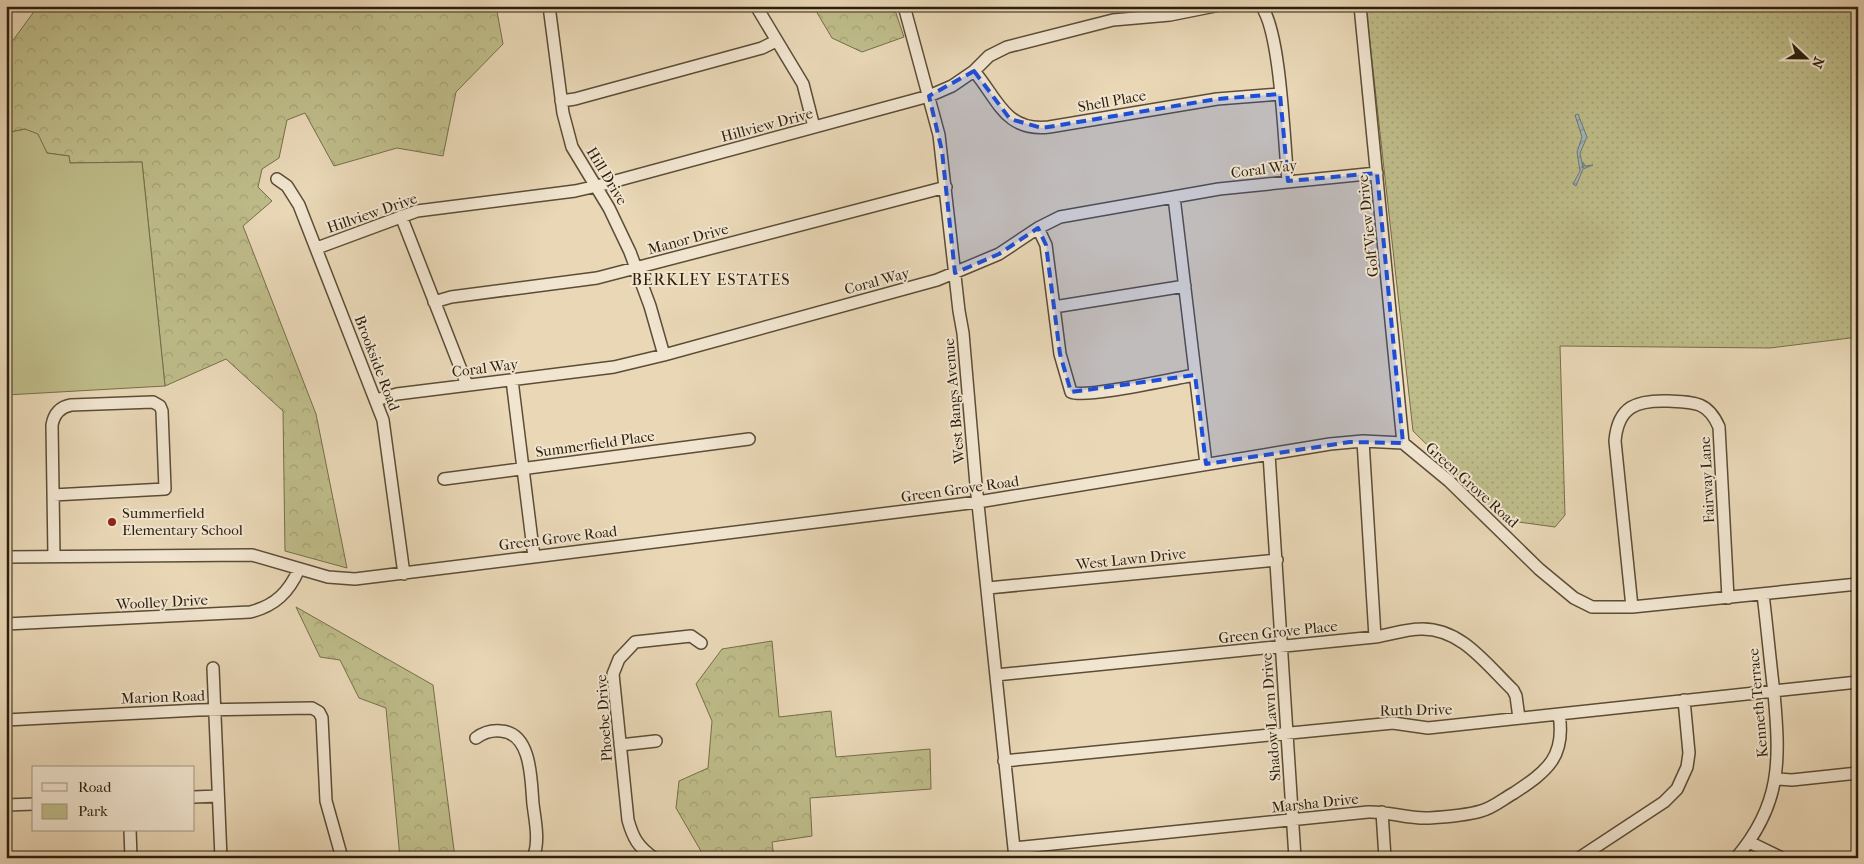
<svg xmlns="http://www.w3.org/2000/svg" width="1864" height="864" font-family="'IM FELL French Canon',serif">
<style>
.grass{fill:url(#grass-dots);stroke:#756e4a}
.forest{fill:url(#forest-crowns);stroke:#756e4a}
.green{fill:#bebc89;stroke:#756e4a}
.water{fill:url(#water-waves);stroke:#707a74}
.lines{fill:none;stroke-linecap:round;stroke-linejoin:round}
.minor-casing{stroke:#5b4d36;stroke-width:14}
.minor{stroke:#f1e5d0;stroke-width:11}
.marked{fill:#1d4ed8;fill-opacity:0.2;stroke:#1d4ed8;stroke-width:4;stroke-dasharray:10 6;stroke-linejoin:round}
.poi-dot{fill:#8f2418;stroke:#f1e5d0;stroke-width:2}
.labels{text-anchor:middle;stroke-width:4;stroke-linejoin:round;paint-order:stroke}
.street-label{font-size:15px;fill:#2c1f0c;stroke:#f1e5d0}
.poi-label{font-size:15px;fill:#2c1f0c;stroke:#f1e5d0;text-anchor:start}
.neighbourhood-label{font-size:16px;letter-spacing:1px;fill:#2c1f0c;stroke:#f1e5d0}
</style>
<defs>
<pattern id="grass-dots" width="8" height="8" patternUnits="userSpaceOnUse" patternTransform="scale(1.25)"><rect width="8" height="8" fill="#bebc89"/><path d="M2 2h.1M6 6h.1" fill="none" stroke="#a3a175" stroke-width="1.8" stroke-linecap="round"/></pattern>
<pattern id="forest-crowns" width="20" height="18" patternUnits="userSpaceOnUse" patternTransform="scale(1.25)"><rect width="20" height="18" fill="#bebc89"/><path d="M2 6a3 3 0 1 1 6 0M12 15a3 3 0 1 1 6 0" fill="none" stroke="#a3a175"/></pattern>
<pattern id="water-waves" width="16" height="10" patternUnits="userSpaceOnUse" patternTransform="scale(1.25)"><rect width="16" height="10" fill="#9eb6ba"/><path d="M0 5q4-4 8 0t8 0" fill="none" stroke="#819396"/></pattern>
</defs>
<rect width="100%" height="100%" fill="#e9d7b6"/>
<filter id="stains"><feTurbulence type="fractalNoise" baseFrequency=".004" numOctaves="4"/><feColorMatrix values="0 0 0 0 .2 0 0 0 0 .09 0 0 0 0 .02 0 0 0 .5 -.17"/></filter>
<radialGradient id="worn" r=".72"><stop offset=".6" stop-color="#630" stop-opacity="0"/><stop offset="1" stop-color="#630" stop-opacity=".3"/></radialGradient>
<path class="grass" d="M1366 6H1858V337L1770 348 1560 346 1565 515 1555 527 1504 520 1413 431Z"/>
<path class="forest" d="M38 6H75L84 12 88 6H496L503 44 456 92 443 156 397 148 334 166 305 113 287 120 279 158 262 169 258 187 272 201 243 226 316 414 347 568 285 551 283 411 226 359 165 386 142 162 70 163 69 156 47 153 25 129 6 133V42L11 43Z
M813 6H874L896 13 904 37 862 52 832 38Z
M296 607 433 685 455 858H400L386 708 359 698 340 660 320 657Z
M772 641 779 717 831 711 836 757 930 749 931 789 810 798 812 836 772 842 774 858H705L676 808 679 781 708 768 712 721 696 684 722 649Z"/>
<path class="green" d="M25 129 38 134 47 153 69 156 70 163 142 162 165 386 6 395V133Z"/>
<path class="water" d="M1578 114 1587 137 1580 153 1583 168V162L1585 166 1593 165 1583 169 1576 186 1573 184 1580 171 1577 152 1582 137 1575 115Z"/>
<g class="lines">
<g class="minor-casing">
<path id="minor" d="M549 6 563 113 572 147 609 208 630 252 650 306 664 355
M756 6 803 84 814 127
M904 6 939 135 959 311 963 333 976 485 1015 858
M1261 6C1281 31 1284 144 1288 181
M1360 6 1403 443
M974 71C998 99 1005 132 1049 127L1217 99 1280 94
M561 101 575 99 762 48 776 41
M277 179 287 186 299 205 383 420 404 574
M1174 197 1206 464
M401 216 467 385
M1038 228 1046 245 1060 354 1071 392C1085 399 1175 378 1195 375
M317 248 417 211 575 191 597 186 929 96 952 86 974 71 989 56 1007 47 1113 20 1170 15 1215 6
M434 302 451 297 597 278 946 187
M1054 307 1185 286
M512 380 534 557
M376 400 397 394 614 367 664 355 937 280 999 254 1038 228 1060 217 1219 189 1377 173
M1363 441 1375 637
M1269 454 1295 858
M444 479 749 439
M53 495 165 489 162 411 160 406 153 402 71 405C60 407 54 414 52 425L54 556
M6 557 252 555 328 577 355 579 978 502 1330 444 1363 441 1403 443 1449 481 1539 569 1574 598 1592 607H1632L1858 584
M988 588 1277 560
M1632 607 1615 441C1618 406 1637 400 1668 401 1693 402 1708 401 1719 427L1728 598
M6 624 250 612C275 606 289 592 299 569
M213 668 221 858
M996 675 1375 637C1390 635 1405 629 1421 629 1461 628 1486 664 1513 690L1516 696 1519 718
M6 720 198 710 312 708 319 712 322 718 326 801 342 858
M476 738C484 732 492 730 501 731 532 733 531 781 533 804 535 820 540 842 533 858
M620 745 656 741
M1004 761 1393 723 1428 728 1858 682
M1777 779 1792 780 1858 773
M194 797 218 796
M6 805 34 804
M1382 812 1385 858
M130 830 131 858
M1749 842 1782 858
M1014 848 1368 812C1388 811 1408 819 1428 818 1445 817 1464 816 1481 811 1493 808 1503 799 1514 793 1547 771 1566 757 1559 714
M654 858C638 847 633 838 628 820L613 674 619 659 635 642 691 636 701 643
M1579 858 1664 802 1677 789 1687 767 1689 753 1684 700
M1736 858C1782 804 1780 760 1774 693 1770 660 1767 627 1763 594"/>
</g>
<use href="#minor" class="minor"/>
</g>
<path class="marked" d="M974 71 1010 119 1042 128 1217 99 1280 94 1288 181 1377 173 1403 443 1350 442 1206 464 1195 375 1071 392 1060 354 1046 245 1038 228 999 254 955 273 942 151 929 96Z"/>
<circle class="poi-dot" cx="112" cy="522" r="5"/>
<g class="labels">
<g class="street-label">
<text transform="translate(1112 101) rotate(-10)" y="5">Shell Place</text>
<text transform="translate(767 125) rotate(-15)" y="5">Hillview Drive</text>
<text transform="translate(1264 169) rotate(-7)" y="5">Coral Way</text>
<text transform="translate(607 176) rotate(59)" y="5">Hill Drive</text>
<text transform="translate(372 213) rotate(-19)" y="5">Hillview Drive</text>
<text transform="translate(1368 226) rotate(-96)" y="5">Golf View Drive</text>
<text transform="translate(688 239) rotate(-15)" y="5">Manor Drive</text>
<text transform="translate(877 281) rotate(-15)" y="5">Coral Way</text>
<text transform="translate(377 363) rotate(69)" y="5">Brookside Road</text>
<text transform="translate(485 368) rotate(-7)" y="5">Coral Way</text>
<text transform="translate(954 401) rotate(-95)" y="5">West Bangs Avenue</text>
<text transform="translate(595 444) rotate(-8)" y="5">Summerfield Place</text>
<text transform="translate(1707 480) rotate(-93)" y="5">Fairway Lane</text>
<text transform="translate(1472 485) rotate(42)" y="5">Green Grove Road</text>
<text transform="translate(960 489) rotate(-8)" y="5">Green Grove Road</text>
<text transform="translate(558 538) rotate(-7)" y="5">Green Grove Road</text>
<text transform="translate(1131 559) rotate(-6)" y="5">West Lawn Drive</text>
<text transform="translate(162 602) rotate(-3)" y="5">Woolley Drive</text>
<text transform="translate(1278 632) rotate(-6)" y="5">Green Grove Place</text>
<text transform="translate(163 697) rotate(-2)" y="5">Marion Road</text>
<text transform="translate(1758 703) rotate(-95)" y="5">Kenneth Terrace</text>
<text transform="translate(1416 710) rotate(-1)" y="5">Ruth Drive</text>
<text transform="translate(1271 717) rotate(-94)" y="5">Shadow Lawn Drive</text>
<text transform="translate(604 718) rotate(-94)" y="5">Phoebe Drive</text>
<text transform="translate(1315 803) rotate(-6)" y="5">Marsha Drive</text>
</g>
<g class="poi-label">
<text x="122" y="518">Summerfield<tspan x="122" dy="17">Elementary School</tspan></text>
</g>
<g class="neighbourhood-label">
<text x="711" y="285">BERKLEY ESTATES</text>
</g>
</g>
<rect width="1864" height="864" fill="none" stroke="#e9d7b6" stroke-width="25"/>
<rect x="8" y="8" width="1849" height="849" fill="none" stroke="#2c1f0c" stroke-width="2.5"/>
<rect x="12" y="12" width="1839" height="839" fill="none" stroke="#2c1f0c"/>
<rect x="32" y="766" width="162" height="65" fill="#f1e5d0" stroke="#a29682"/>
<rect x="42" y="783" width="25" height="8" fill="#f1e5d0" stroke="#a29682"/>
<text x="78" y="792" font-size="15" fill="#2c1f0c">Road</text>
<rect x="42" y="804" width="25" height="15" fill="#bebc89" stroke="#a29682"/>
<text x="78" y="816" font-size="15" fill="#2c1f0c">Park</text>
<g transform="translate(1806 58) rotate(112)" stroke="#f1e5d0" stroke-width="4" paint-order="stroke">
<path d="M0-4L9 19L0 12L-9 19Z" fill="#2c1f0c"/>
<text y="-8" font-size="14" font-weight="bold" text-anchor="middle" fill="#2c1f0c">N</text>
</g>
<rect width="100%" height="100%" filter="url(#stains)"/>
<rect width="100%" height="100%" fill="url(#worn)"/>
</svg>
